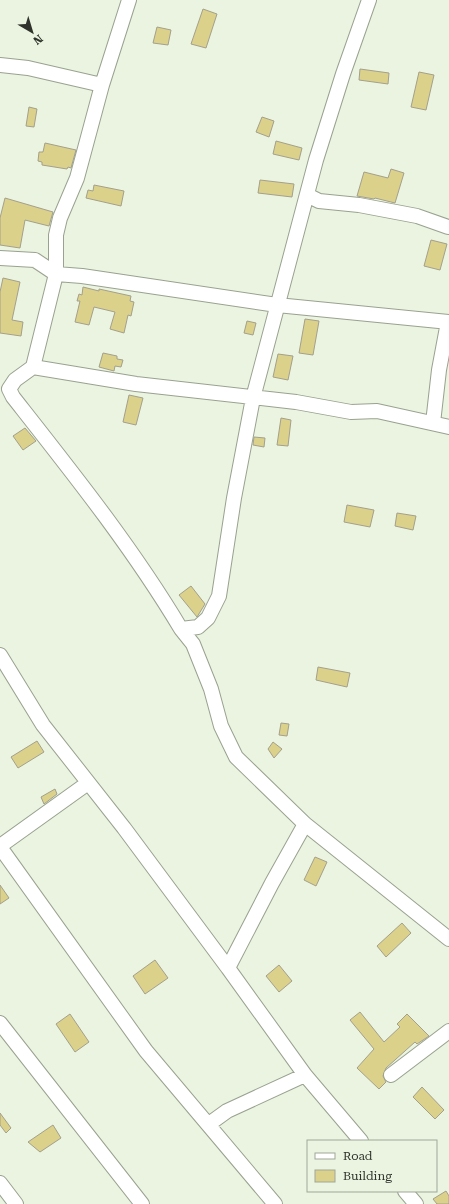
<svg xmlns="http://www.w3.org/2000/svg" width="449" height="1204" font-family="'Roboto Serif',serif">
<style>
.building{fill:#dcd18b;stroke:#a3a08c}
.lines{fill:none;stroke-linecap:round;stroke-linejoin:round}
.minor-casing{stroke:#99a290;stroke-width:16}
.minor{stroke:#fff;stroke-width:14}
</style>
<rect width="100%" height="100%" fill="#eaf4e0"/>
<path class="building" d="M203 9 217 14 206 48 191 44Z
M157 27 171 30 168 45 153 43Z
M360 69 389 73 388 84 359 80Z
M419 72 434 75 426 110 411 107Z
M29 107 37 109 34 127 26 126Z
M262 117 274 121 269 137 256 132Z
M276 141 302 148 299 160 273 154Z
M45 143 76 150 71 168 68 167 67 169 42 165V162L38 161 39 152H43Z
M391 169 404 173 395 203 375 198 374 199 357 196 364 172 388 178Z
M260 180 294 184 292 197 258 193Z
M94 185 124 191 121 206 86 198 88 190 93 191Z
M5 198 53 212 49 226 25 220 20 248 0 245V218Z
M431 240 447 244 440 270 424 266Z
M3 278 20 282 12 320 23 322 21 336 0 333V292Z
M83 287 99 291V289L131 296 130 301 134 302 131 316 128 315 124 333 110 329 115 312 94 307 89 325 75 322 80 301H77L79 294 82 295Z
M305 319 319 321 313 355 299 353Z
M247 321 256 323 253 335 244 333Z
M103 353 117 356V359L123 360 121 367 115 366 114 371 99 367Z
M278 354 293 356 288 380 273 377Z
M129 395 143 398 136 425 123 422Z
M281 418 291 420 288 446 277 445Z
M25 428 36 441 23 450 13 436Z
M254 437 265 438 264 447 253 445Z
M347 505 374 510 370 527 344 522Z
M397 513 416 516 413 530 395 526Z
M191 586 205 604 197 617 179 595Z
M318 667 350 673 347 687 316 680Z
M281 723 289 724 287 736 279 735Z
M37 741 44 752 18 768 11 757Z
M273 742 282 749 274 758 268 749Z
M55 789 57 794 44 804 41 797Z
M315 857 327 862 316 886 304 880Z
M0 885 9 898 0 904Z
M402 923 411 933 386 957 377 946Z
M155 960 168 978 145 994 133 976Z
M279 965 292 981 279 992 266 976Z
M360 1012 384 1042 400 1027 397 1024 407 1014 429 1036 417 1044 415 1042 386 1068 383 1076 386 1082 379 1089 357 1068 374 1049 350 1020Z
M70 1014 89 1042 75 1052 56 1024Z
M422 1087 444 1110 435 1119 413 1097Z
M0 1113 11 1128 6 1133 0 1125Z
M53 1125 61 1138 40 1152 28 1142Z
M446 1191 449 1196V1204H437L433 1199Z"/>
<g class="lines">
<g class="minor-casing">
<path id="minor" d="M129 0 102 85 77 178 60 218 56 235V274L33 367 15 380 9 389 13 397C72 472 132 547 181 629
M369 0 343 74 316 160 253 398 234 498 219 596 208 618 198 627 181 629 193 644 211 689 221 726 236 757 305 824 449 939
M0 65 28 68 102 85
M307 195 319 201 359 205 417 216 448 227
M0 258 35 260 56 274 82 276 277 305 449 322
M33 367 136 384 296 402 351 412 377 411 449 427
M433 423 439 370 448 322
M0 655 43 725 124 828 228 968 272 883 305 824
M0 846 88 783
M0 847 146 1051 275 1204
M228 968 305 1075 361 1141
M0 1023 142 1204
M391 1075 449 1031
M209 1124 227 1111 305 1075
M0 1183 16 1204
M405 1191 416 1204"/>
</g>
<use href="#minor" class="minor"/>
</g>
<rect x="307" y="1140" width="130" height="52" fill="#eaf4e0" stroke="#9fa798"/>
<rect x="315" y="1153" width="20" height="6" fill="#ffffff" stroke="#9fa798"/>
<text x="343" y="1160" font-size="12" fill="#2f332b">Road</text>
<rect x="315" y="1170" width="20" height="12" fill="#dcd18b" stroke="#9fa798"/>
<text x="343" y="1180" font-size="12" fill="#2f332b">Building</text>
<g transform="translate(32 32) rotate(142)" stroke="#eaf4e0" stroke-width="3" paint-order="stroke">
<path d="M0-3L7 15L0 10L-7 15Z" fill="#2f332b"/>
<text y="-6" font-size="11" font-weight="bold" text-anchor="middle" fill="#2f332b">N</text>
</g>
</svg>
